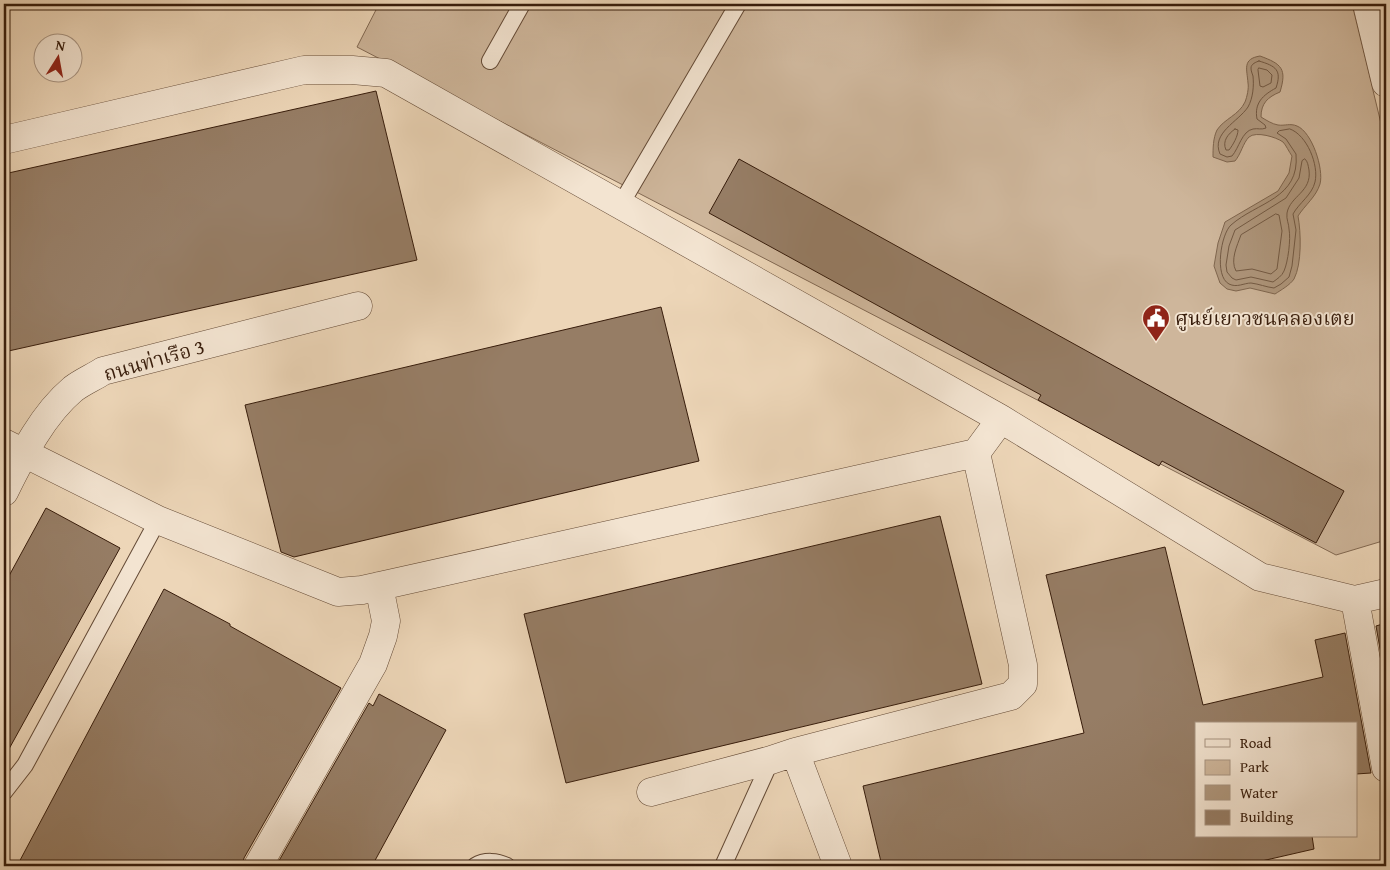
<svg xmlns="http://www.w3.org/2000/svg" width="1390" height="870" font-family="'Gentium Book Plus','Noto Serif Thai',serif">
<style>
.green{fill:#ceb69b;stroke:#826953}
.water{fill:#af977d;stroke:#7f664f}
.lines{fill:none;stroke-linecap:round;stroke-linejoin:round}
.shore{stroke:#735a44;stroke-width:1}
.building{fill:#967d65;stroke:#371c0b}
.lane-casing{stroke:#644a36;stroke-width:18}
.street-casing{stroke:#644a36;stroke-width:29}
.lane{stroke:#f3e4d1;stroke-width:16}
.street{stroke:#f3e4d1;stroke-width:28}
.labels{text-anchor:middle;stroke-width:4;stroke-linejoin:round;paint-order:stroke}
.poi-label{font-size:20px;fill:#371c0b;stroke:#f3e4d1;text-anchor:start}
.street-label{font-size:20px;fill:#371c0b;stroke:#f3e4d1}
</style>
<rect width="100%" height="100%" fill="#edd6b8"/>
<filter id="stains"><feTurbulence type="fractalNoise" baseFrequency=".004" numOctaves="4"/><feColorMatrix values="0 0 0 0 .2 0 0 0 0 .09 0 0 0 0 .02 0 0 0 .5 -.17"/></filter>
<radialGradient id="worn" r=".72"><stop offset=".6" stop-color="#630" stop-opacity="0"/><stop offset="1" stop-color="#630" stop-opacity=".3"/></radialGradient>
<path class="green" d="M379 4H1352L1386 144V540L1336 555 357 47Z"/>
<path class="water" d="M1260 56C1282 64 1287 69 1280 92 1268 97 1261 103 1261 117 1266 120 1272 124 1278 125 1285 126 1290 123 1297 126 1312 132 1324 169 1320 184 1316 197 1305 205 1298 216 1301 232 1302 264 1294 279 1290 285 1281 290 1275 294L1250 288 1236 291 1227 289 1220 283 1214 266 1218 243 1225 222 1278 191 1289 173 1292 156C1289 152 1286 145 1283 142 1276 137 1256 131 1249 137 1243 143 1241 154 1235 161L1227 162 1213 157C1213 149 1213 138 1217 130 1224 119 1239 115 1245 102 1247 97 1249 88 1248 83 1247 69 1242 59 1260 56Z"/>
<g class="lines">
<path class="shore" d="M1259 61C1276 66 1282 70 1276 88 1263 95 1254 103 1257 119L1265 125 1266 128C1261 130 1258 128 1253 129 1242 131 1239 148 1232 156L1227 157 1220 154C1211 133 1238 122 1248 107 1253 98 1254 86 1253 76 1252 73 1251 71 1251 68 1251 64 1256 62 1259 61Z
M1259 68 1267 70 1272 75 1271 83 1263 87 1260 86 1258 70Z
M1235 129 1238 130C1238 136 1233 145 1229 150H1226C1222 141 1228 134 1235 129Z
M1290 129C1307 135 1319 165 1315 182 1312 195 1299 203 1293 214L1296 230 1292 266 1289 277 1281 284 1274 288C1266 287 1259 284 1251 283 1244 283 1237 288 1229 284 1214 276 1221 234 1231 225 1257 202 1300 199 1296 154L1286 139 1277 133 1279 131Z
M1305 159C1308 162 1308 165 1309 170 1312 192 1290 196 1287 213 1286 219 1289 224 1289 229 1291 239 1288 262 1284 271 1282 276 1277 279 1273 282L1251 277 1236 280 1232 278 1227 272 1226 265 1229 246 1235 230 1286 198 1299 178 1302 161Z
M1276 214 1279 215 1282 231 1277 269 1271 274 1252 269 1236 271C1230 260 1237 246 1241 235Z"/>
</g>
<path class="building" d="M376 91 417 260 4 352V174Z
M739 159 1190 408 1344 491 1316 543 1162 461 1159 466 1038 400 1041 395 709 213Z
M661 307 699 461 294 557 281 552 245 405Z
M46 508 120 548 4 758V585Z
M940 516 982 684 566 783 524 614Z
M1165 547 1203 705 1323 677 1315 640 1345 633 1371 773 1356 774V724H1196V836H1312L1314 849 1240 866H882L863 786 1084 733 1046 575Z
M164 589 230 624V626L341 688 244 858 242 866H17Z
M1386 623V683L1376 626Z
M379 694 446 730 372 866H276L369 703 373 706Z"/>
<g class="lines">
<g class="lane-casing">
<path id="lane" d="M490 61 522 4
M621 204 738 4
M4 792 25 765 158 520
M475 866C485 860 497 861 507 866
M723 866 771 760"/>
</g>
<g class="street-casing">
<path id="street" d="M1367 4 1386 83
M4 140 304 70H352L386 73 1001 419 1260 577 1355 600 1386 593
M4 443 158 520 338 592 362 590 976 453 1001 419
M4 492C22 456 42 415 73 389 82 382 94 377 103 371L358 306
M1355 600 1386 768
M795 752 838 866
M651 792 771 760 795 752 1011 696 1023 684V665L976 453
M258 866 373 664 383 636 386 621 379 586"/>
</g>
<use href="#lane" class="lane"/>
<use href="#street" class="street"/>
</g>
<defs>
<g id="civic-pin" transform="scale(1.4375)"><path d="M0 17L-7.5 6A9.5 9.5 0 1 1 7.5 6Z" fill="#8f2418" stroke="#f3e4d1"/><path d="M-.6-6.5H3V-4.5H.6V-3L4-1V1h2V6H-6V1h2V-1L-.6-3ZM-1.2 2.5V6h2.4V2.5Z" fill="#fff"/></g>
</defs>
<g fill-rule="evenodd">
<use href="#civic-pin" x="1156" y="318"/>
</g>
<g class="labels">
<g class="poi-label">
<text x="1175" y="325">ศูนย์เยาวชนคลองเตย</text>
</g>
<g class="street-label">
<text transform="translate(154 360) rotate(-16)" y="7">ถนนท่าเรือ 3</text>
</g>
</g>
<rect width="1390" height="870" fill="none" stroke="#edd6b8" stroke-width="20"/>
<rect x="5" y="5" width="1380" height="860" fill="none" stroke="#371c0b" stroke-width="2.5"/>
<rect x="10" y="10" width="1370" height="850" fill="none" stroke="#371c0b"/>
<rect x="1195" y="722" width="162" height="115" fill="#f3e4d1" stroke="#a89482"/>
<rect x="1205" y="739" width="25" height="8" fill="#f3e4d1" stroke="#a89482"/>
<text x="1240" y="748" font-size="15" fill="#371c0b">Road</text>
<rect x="1205" y="760" width="25" height="15" fill="#ceb69b" stroke="#a89482"/>
<text x="1240" y="772" font-size="15" fill="#371c0b">Park</text>
<rect x="1205" y="785" width="25" height="15" fill="#af977d" stroke="#a89482"/>
<text x="1240" y="798" font-size="15" fill="#371c0b">Water</text>
<rect x="1205" y="810" width="25" height="15" fill="#967d65" stroke="#a89482"/>
<text x="1240" y="822" font-size="15" fill="#371c0b">Building</text>
<g transform="translate(58 58) rotate(11)"><circle r="24" fill="#f3e4d1" stroke="#a89482"/>
<path d="M0-4L9 19L0 12L-9 19Z" fill="#8f2418"/>
<text y="-8" font-size="14" font-weight="bold" text-anchor="middle" fill="#371c0b">N</text>
</g>
<rect width="100%" height="100%" filter="url(#stains)"/>
<rect width="100%" height="100%" fill="url(#worn)"/>
</svg>
